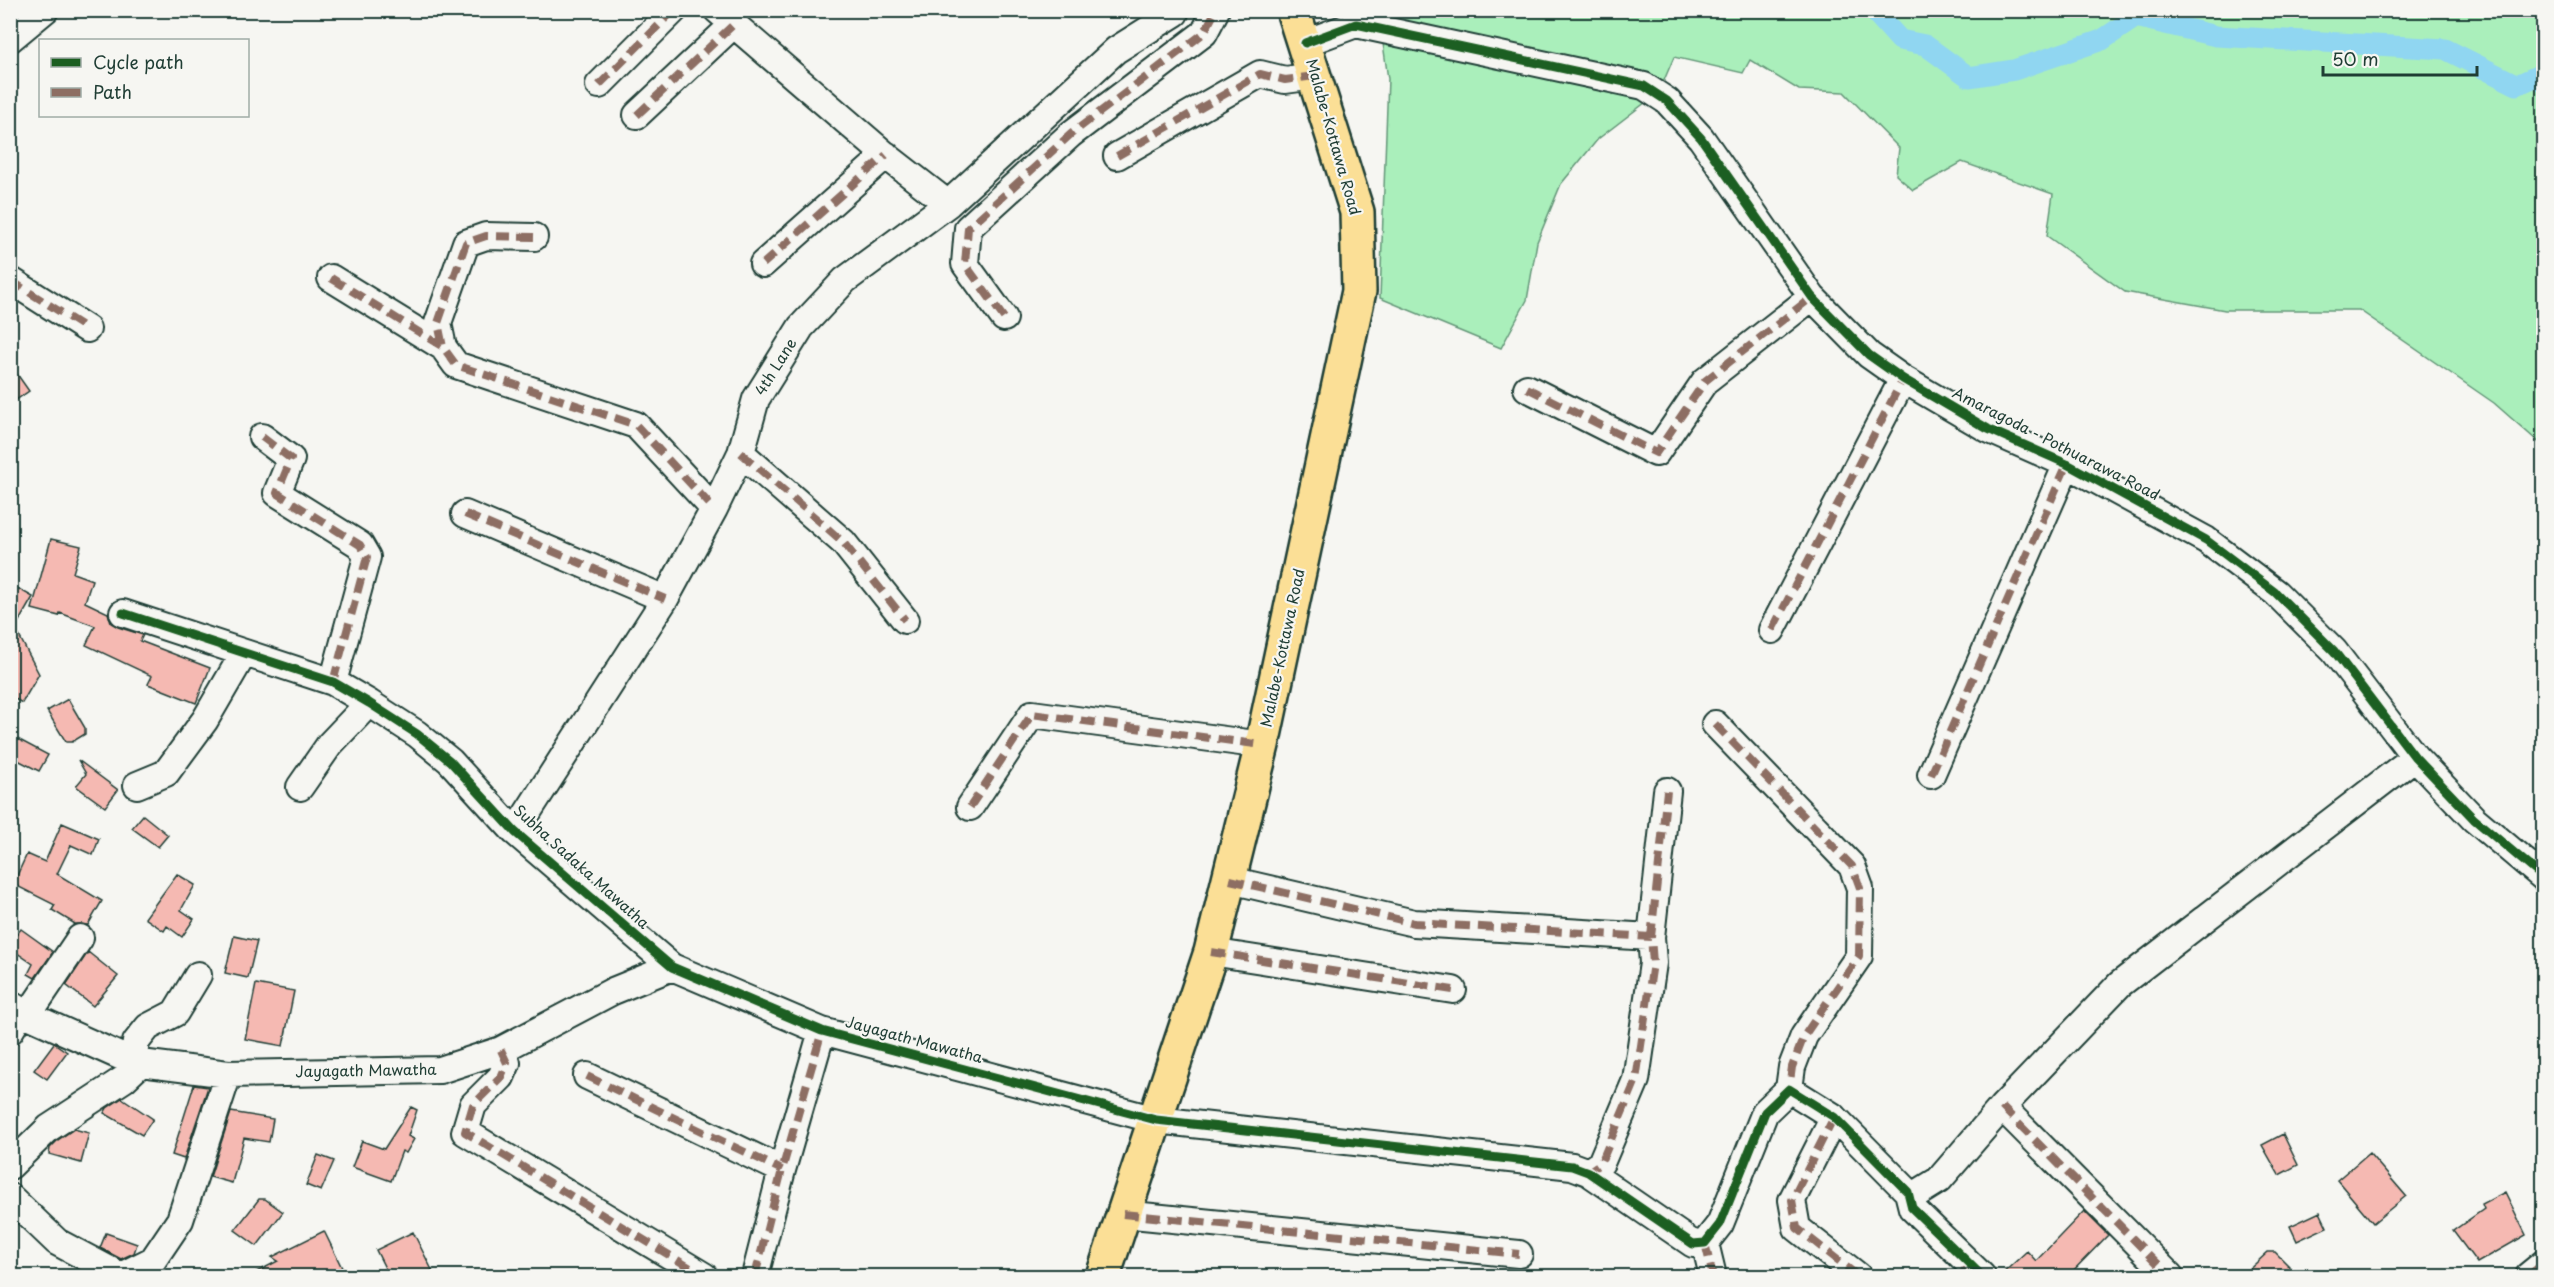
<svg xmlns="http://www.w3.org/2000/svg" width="2554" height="1287" font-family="'Playpen Sans',sans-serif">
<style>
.green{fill:#aaefbb;stroke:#649678;stroke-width:1.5}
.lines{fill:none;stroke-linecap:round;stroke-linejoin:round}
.canal{stroke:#90d6f1;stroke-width:21}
.building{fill:#f5b9b2;stroke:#1f3d34;stroke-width:1.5}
.minor-casing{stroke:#1f3d34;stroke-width:30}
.major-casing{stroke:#1f3d34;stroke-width:38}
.minor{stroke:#f6f6f2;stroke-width:26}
.major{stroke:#fbdf96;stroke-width:33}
.quiet{stroke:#8d6e63;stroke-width:8;stroke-dasharray:15 8;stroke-linecap:butt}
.cycleway-casing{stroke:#f6f6f2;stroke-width:13}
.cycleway{stroke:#1b5e20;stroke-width:9}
.labels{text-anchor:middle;stroke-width:4.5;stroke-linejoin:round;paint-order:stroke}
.street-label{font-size:15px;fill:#1f3d34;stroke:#f6f6f2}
</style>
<rect width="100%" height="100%" fill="#f6f6f2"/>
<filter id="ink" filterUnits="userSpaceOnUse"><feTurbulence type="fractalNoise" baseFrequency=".0167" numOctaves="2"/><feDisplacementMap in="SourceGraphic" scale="12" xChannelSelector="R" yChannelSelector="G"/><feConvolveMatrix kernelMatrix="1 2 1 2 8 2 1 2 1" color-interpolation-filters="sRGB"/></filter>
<g filter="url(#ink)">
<path class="green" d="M1381 11H2543V446L2494 403 2359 310H2225L2125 292 2047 236 2053 194 1962 162 1913 190 1896 175 1899 148 1844 92 1799 90 1750 60 1743 73 1674 57 1659 92 1598 139 1561 184 1537 242 1527 300 1501 348 1380 298 1388 79 1381 29Z"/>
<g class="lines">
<path class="canal" d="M1873 10 1900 40 1925 45 1969 77 2014 70 2102 40 2136 17 2216 36 2445 49 2517 85 2537 76 2544 82"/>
</g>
<path class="building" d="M10 364 29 391 10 404Z
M51 539 81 546 73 573 92 580 85 602 108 613 111 623 118 627 143 635 140 641 210 668 196 703 148 684 152 676 86 645 95 626 60 613 59 616 32 609Z
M10 584 33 597 15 628 39 674 22 703 10 696Z
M68 699 85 728V734L72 742H66L47 711Z
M10 735 48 755 39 771 10 756Z
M78 760 118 790 105 807 76 786 86 774Z
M143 815 168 835 158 847 132 828Z
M62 823 99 839 93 855 71 845 57 874 102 901 88 925 75 924 52 910 55 905 13 884 27 854 45 862Z
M177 874 195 885 181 910 194 919 182 937 167 926 164 931 145 918Z
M21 929 53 952 35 978 28 974 33 964 10 948V943Z
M234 936 257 941 248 978 225 973Z
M88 952 118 976 93 1006 66 985Z
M256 984 294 991 283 1046 245 1039Z
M54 1043 67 1052 47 1079 34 1070Z
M194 1085 208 1087 184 1159 172 1155Z
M122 1098 153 1119 142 1135 104 1113 107 1108Z
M411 1107 417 1110 408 1136 414 1139 406 1153 402 1151 391 1181 352 1167 362 1141 384 1149Z
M231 1112 273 1119 269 1142 244 1138 232 1183 210 1177Z
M74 1129 89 1133 81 1163 49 1154 50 1148 58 1140Z
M2283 1134 2298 1165 2279 1175 2262 1145Z
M2369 1153 2406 1196 2373 1223 2337 1180Z
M318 1155 334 1161 321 1191 306 1185Z
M2505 1192 2526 1235 2477 1263 2453 1231 2484 1209 2482 1204Z
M259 1199H265L283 1212 257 1246 235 1230Z
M2084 1211 2108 1235 2068 1276H2000L2027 1251 2036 1261Z
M2320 1212 2327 1227 2297 1241 2290 1226Z
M324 1231 343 1270 330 1276H249L278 1261 272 1257Z
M413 1232 435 1276H389L376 1250Z
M106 1233 137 1244 134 1253 121 1259 100 1248Z
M2268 1252H2275L2299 1276H2242Z"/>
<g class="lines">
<g class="minor-casing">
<path id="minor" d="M717 10 889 158 948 204
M10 39 45 10
M1305 43 1356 24 1644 86 1667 101 1701 138 1812 297 1869 355 1903 379 1988 429 2067 464 2206 540 2276 593 2334 651 2415 757 2474 819 2544 878
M599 85 674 10
M637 115 734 24
M1117 156 1260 74 1285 80 1315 76
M534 237 486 236 466 243 438 323 443 347 456 365 636 425 714 509
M763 264 886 155
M331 278 443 347
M10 280 87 329
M1004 318 965 264 968 228 1071 134 1204 33 1216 10
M1527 388 1656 453 1705 381 1812 297
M262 437 291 459 277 493 360 545 367 557 333 682
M741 453 843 542 905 620
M465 514 665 599
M123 613 333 682 369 703 417 734 450 761 515 832 672 967 822 1031 1156 1120 1572 1166 1588 1172 1693 1244 1705 1243 1720 1224 1765 1112 1789 1089 1834 1117 1908 1192 1912 1208 1982 1276
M1772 630 1903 379
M1715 724 1852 866 1860 888 1859 956 1804 1036 1792 1067 1789 1089
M1931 775 2067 464
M137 785 166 773 205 720 244 653
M300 787 330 744 369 703
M970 807 1032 714 1262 745
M515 832 665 599 714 509 741 453 756 399 801 327 845 280 948 204 1116 50 1175 13
M1230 880 1414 923 1651 937
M1211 952 1453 990
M10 1004 28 1015 133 1062 228 1074 440 1070 501 1050 613 991 672 967
M28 1015 80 938
M10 1031 22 1011
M501 1050 507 1063 501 1077 473 1105 465 1132 704 1276
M133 1062 136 1042 148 1027 175 1013 198 975
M587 1076 782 1170
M2002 1107 2170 1276
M1834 1117 1792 1200 1797 1228 1858 1276
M10 1166 49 1128 124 1079 141 1063
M1588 1172 1601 1163 1636 1080 1653 963 1651 937 1667 791
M1908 1192 1918 1193 1939 1180 2002 1107 2120 984 2415 757
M10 1197 57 1242 121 1276 153 1260 180 1220 228 1074
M1123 1214 1519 1254
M1705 1243 1713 1276
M755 1276 782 1170 822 1031
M2528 1276 2544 1263"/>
</g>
<g class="major-casing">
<path id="major" d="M1103 1276 1211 952 1262 745 1359 291 1357 212 1293 10"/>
</g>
<use href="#minor" class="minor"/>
<use href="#major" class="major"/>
<path class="quiet" d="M599 85 674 10
M637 115 734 24
M1117 156 1260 74 1285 80 1315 76
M534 237 486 236 466 243 438 323 443 347 456 365 636 425 714 509
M763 264 886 155
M331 278 443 347
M10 280 87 329
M1004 318 965 264 968 228 1071 134 1204 33 1216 10
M1527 388 1656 453 1705 381 1812 297
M262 437 291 459 277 493 360 545 367 557 333 682
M741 453 843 542 905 620
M465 514 665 599
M1772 630 1903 379
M1715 724 1852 866 1860 888 1859 956 1804 1036 1792 1067 1789 1089
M1931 775 2067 464
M970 807 1032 714 1262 745
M1230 880 1414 923 1651 937
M1211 952 1453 990
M501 1050 507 1063 501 1077 473 1105 465 1132 704 1276
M587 1076 782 1170
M2002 1107 2170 1276
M1834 1117 1792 1200 1797 1228 1858 1276
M1584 1171 1588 1172 1601 1163 1636 1080 1653 963 1651 937 1667 791
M1123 1214 1519 1254
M1705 1243 1713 1276
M755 1276 782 1170 822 1031
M1960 1276 1969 1265
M2528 1276 2544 1263"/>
<g class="cycleway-casing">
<path id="cycleway" d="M1305 43 1356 24 1644 86 1667 101 1701 138 1812 297 1869 355 1903 379 1988 429 2067 464 2206 540 2276 593 2334 651 2415 757 2474 819 2544 878
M123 613 333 682 369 703 417 734 450 761 515 832 672 967 822 1031 1156 1120 1572 1166 1588 1172 1693 1244 1705 1243 1720 1224 1765 1112 1789 1089 1834 1117 1908 1192 1912 1208 1982 1276"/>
</g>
<use href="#cycleway" class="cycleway"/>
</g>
</g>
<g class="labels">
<g class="street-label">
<text transform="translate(1333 137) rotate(74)" y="5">Malabe-Kottawa Road</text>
<text transform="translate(776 367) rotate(-58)" y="5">4th Lane</text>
<text transform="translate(2056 444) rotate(27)" y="5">Amaragoda - Pothuarawa Road</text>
<text transform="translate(1283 648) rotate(-78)" y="5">Malabe-Kottawa Road</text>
<text transform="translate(581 867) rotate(42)" y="5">Subha Sadaka Mawatha</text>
<text transform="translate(914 1040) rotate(15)" y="5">Jayagath Mawatha</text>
<text transform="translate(366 1071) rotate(-1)" y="5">Jayagath Mawatha</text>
</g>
</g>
<rect width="2554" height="1287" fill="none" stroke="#f6f6f2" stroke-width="36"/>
<rect x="18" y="18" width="2518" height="1251" fill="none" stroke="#1f3d34" stroke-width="2" filter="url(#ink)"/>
<rect x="39" y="39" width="210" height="78" fill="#f6f6f2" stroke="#a0aca6" stroke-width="1.5"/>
<rect x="51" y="58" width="30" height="9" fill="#1b5e20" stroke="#a0aca6" stroke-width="1.5"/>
<text x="93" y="69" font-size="18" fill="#1f3d34">Cycle path</text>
<rect x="51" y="88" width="30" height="9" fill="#8d6e63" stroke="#a0aca6" stroke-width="1.5"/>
<text x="93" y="99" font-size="18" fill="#1f3d34">Path</text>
<path d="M2323 66v9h154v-9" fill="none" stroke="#1f3d34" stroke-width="3"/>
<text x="2332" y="66" font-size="18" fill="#1f3d34" stroke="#f6f6f2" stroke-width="4.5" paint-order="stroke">50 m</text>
</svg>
